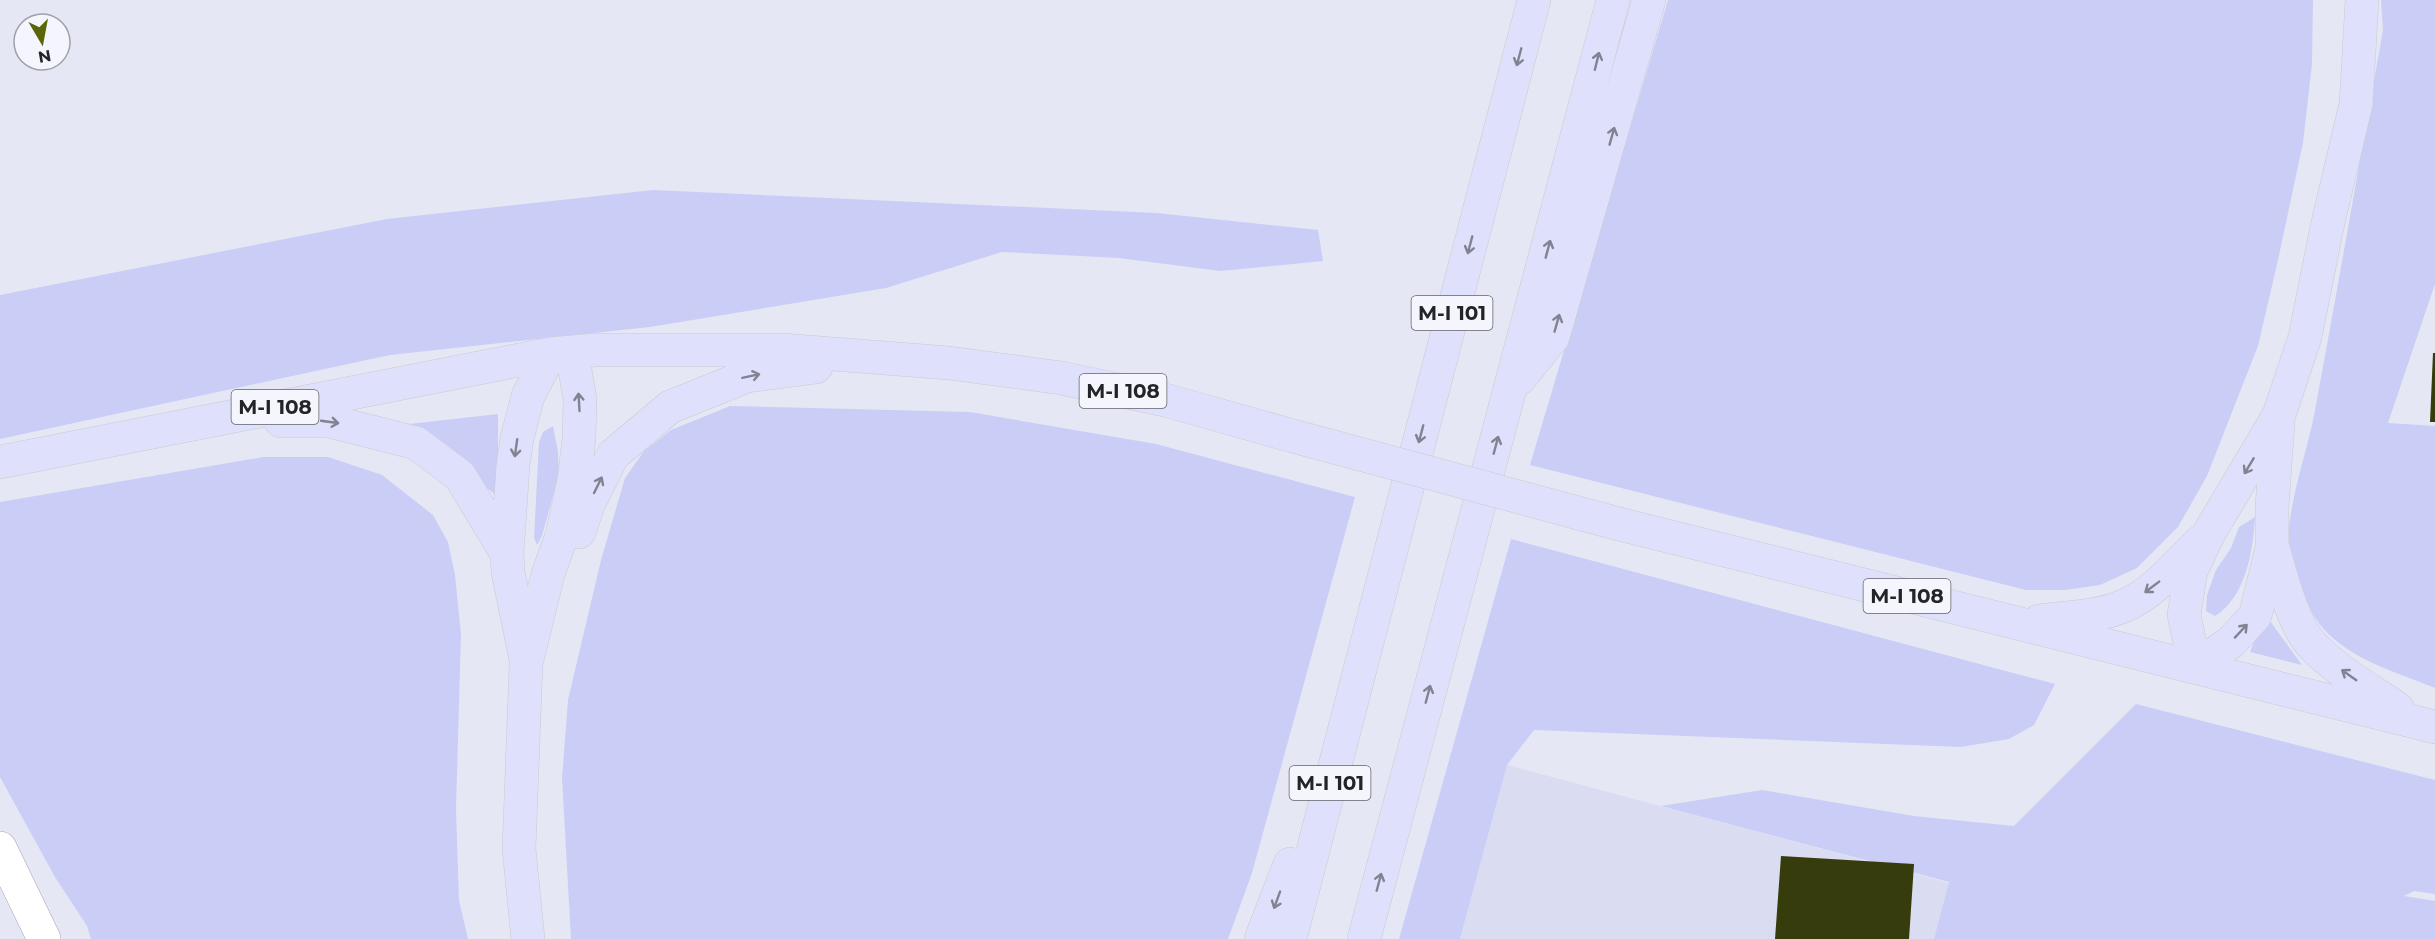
<svg xmlns="http://www.w3.org/2000/svg" width="2435" height="939" font-family="Montserrat,sans-serif">
<style>
.built{fill:#dadcf1}
.green{fill:#cacef6}
.building{fill:#363c0b}
.lines{fill:none;stroke-linecap:round;stroke-linejoin:round}
.minor-casing{stroke:#a3a4b1;stroke-width:34}
.major-casing{stroke:#cacacc;stroke-width:34}
.minor{stroke:#fff;stroke-width:33}
.major{stroke:#dfe0fb;stroke-width:33}
.major-bridge-casing{stroke:#cacacc;stroke-width:34;stroke-linecap:butt}
.major-bridge{stroke:#dfe0fb;stroke-width:33}
.oneway{stroke:#818292}
.labels{text-anchor:middle;stroke-width:6;stroke-linejoin:round;paint-order:stroke}
.shield{fill:#f4f5fd;stroke:#626369;stroke-width:1.5}
.shield-label{font-size:20px;font-weight:bold;fill:#232429}
</style>
<rect width="100%" height="100%" fill="#e6e7f5"/>
<path class="built" d="M1507 765 1949 883 1934 939H1460Z"/>
<path class="green" d="M1668 0H2313L2312 64 2303 143 2278 260 2258 346 2207 476 2178 527 2137 568 2100 585 2066 590H2026L1530 465Z
M2381 0H2435V284L2388 423 2435 426V688C2389 669 2332 655 2309 607 2302 594 2288 561 2288 547 2288 499 2308 452 2316 405 2339 280 2361 155 2383 30Z
M653 190 1157 213 1318 230 1323 261 1220 271 1119 258 1002 252 886 288 650 327 390 355 0 439V295L387 219Z
M730 406 970 412 1156 444 1355 497 1252 873 1228 939H571L562 778 568 700 601 560 625 478 644 451 671 430Z
M498 414V497L409 424Z
M553 426 558 452 559 474 542 536 537 545 534 538 539 442 543 432Z
M264 457H328L382 475 433 515 448 542 455 575 461 634 456 809 459 900 468 939H91L87 926 55 877 0 777V502Z
M2255 517C2253 551 2246 597 2215 616L2206 611 2207 595 2216 570 2231 548 2239 527Z
M1511 539 2055 684 2034 725 2009 739 1961 747 1534 730 1507 765 1460 939H1399Z
M2265 614 2302 665 2250 652Z
M2136 704 2435 780V894L2414 891 2404 896 2435 901V939H1934L1949 882 1661 806 1762 790 1914 816 2014 826Z"/>
<path class="building" d="M2433 353H2435V422H2430Z
M1781 856 1914 864 1909 939H1775Z"/>
<g class="lines">
<g class="minor-casing">
<path id="minor" d="M0 848 44 939"/>
</g>
<g class="major-casing">
<path id="major" d="M1519 379 1553 337 1649 0
M281 421H329L416 443 460 476 507 554
M0 462 550 354 595 350H782L949 363 1062 378 1165 400 1293 436
M1619 524 2435 727
M579 532 589 503 613 455 670 407 747 376 816 367
M2273 548C2281 575 2293 626 2313 646 2337 671 2369 689 2398 709
M2039 621C2068 617 2100 617 2126 605 2155 592 2177 564 2200 542
M525 655 508 572 507 554 513 466 517 438 528 396 550 354
M2195 667 2184 615 2191 571 2209 533 2279 415 2305 337 2327 227 2356 104 2362 0
M2195 667 2231 642 2255 616 2272 548V507L2278 423
M528 939 519 849 526 664 548 574 562 535 574 480 579 439 580 399 572 353
M1261 939 1290 864
M1290 939 1534 0
M1364 939 1613 0"/>
</g>
<use href="#minor" class="minor"/>
<use href="#major" class="major"/>
<g class="major-bridge-casing">
<path id="major-bridge" d="M1293 436 1619 524"/>
</g>
<use href="#major-bridge" class="major-bridge"/>
</g>
<defs><path id="oneway-shaft" d="M-6 0H5M1.5-3L5.5 0L1.5 3" fill="none" stroke-width="1.6" stroke-linecap="round" stroke-linejoin="round" transform="scale(1.5)"/></defs>
<g class="oneway">
<use href="#oneway-shaft" transform="translate(1519 57) rotate(105)"/>
<use href="#oneway-shaft" transform="translate(1597 61) rotate(-76)"/>
<use href="#oneway-shaft" transform="translate(1612 136) rotate(-74)"/>
<use href="#oneway-shaft" transform="translate(1470 245) rotate(105)"/>
<use href="#oneway-shaft" transform="translate(1548 249) rotate(-75)"/>
<use href="#oneway-shaft" transform="translate(1557 323) rotate(-74)"/>
<use href="#oneway-shaft" transform="translate(751 376) rotate(-12)"/>
<use href="#oneway-shaft" transform="translate(579 402) rotate(-93)"/>
<use href="#oneway-shaft" transform="translate(330 422) rotate(8)"/>
<use href="#oneway-shaft" transform="translate(1421 434) rotate(105)"/>
<use href="#oneway-shaft" transform="translate(1496 445) rotate(-75)"/>
<use href="#oneway-shaft" transform="translate(516 448) rotate(98)"/>
<use href="#oneway-shaft" transform="translate(2249 466) rotate(121)"/>
<use href="#oneway-shaft" transform="translate(598 485) rotate(-64)"/>
<use href="#oneway-shaft" transform="translate(2152 587) rotate(143)"/>
<use href="#oneway-shaft" transform="translate(2241 631) rotate(-47)"/>
<use href="#oneway-shaft" transform="translate(2349 675) rotate(-145)"/>
<use href="#oneway-shaft" transform="translate(1428 694) rotate(-75)"/>
<use href="#oneway-shaft" transform="translate(1379 882) rotate(-75)"/>
<use href="#oneway-shaft" transform="translate(1277 900) rotate(110)"/>
</g>
<g class="labels">
<g class="shield">
<rect x="1411.5" y="296" width="81" height="34" rx="4.5"/>
<rect x="1079.5" y="374" width="87" height="34" rx="4.5"/>
<rect x="231.5" y="390" width="87" height="34" rx="4.5"/>
<rect x="1863.5" y="579" width="87" height="34" rx="4.5"/>
<rect x="1289.5" y="766" width="81" height="34" rx="4.5"/>
</g>
<g class="shield-label">
<text x="1452" y="320">M-I 101</text>
<text x="1123" y="398">M-I 108</text>
<text x="275" y="414">M-I 108</text>
<text x="1907" y="603">M-I 108</text>
<text x="1330" y="790">M-I 101</text>
</g>
</g>
<g transform="translate(42 42) rotate(170)"><circle r="28" fill="#f4f5fd" stroke="#a0a1a8" stroke-width="1.5"/>
<path d="M0-4.5L10 22L0 15L-10 22Z" fill="#5c6609"/>
<text y="-9" font-size="16" font-weight="bold" text-anchor="middle" fill="#232429">N</text>
</g>
</svg>
